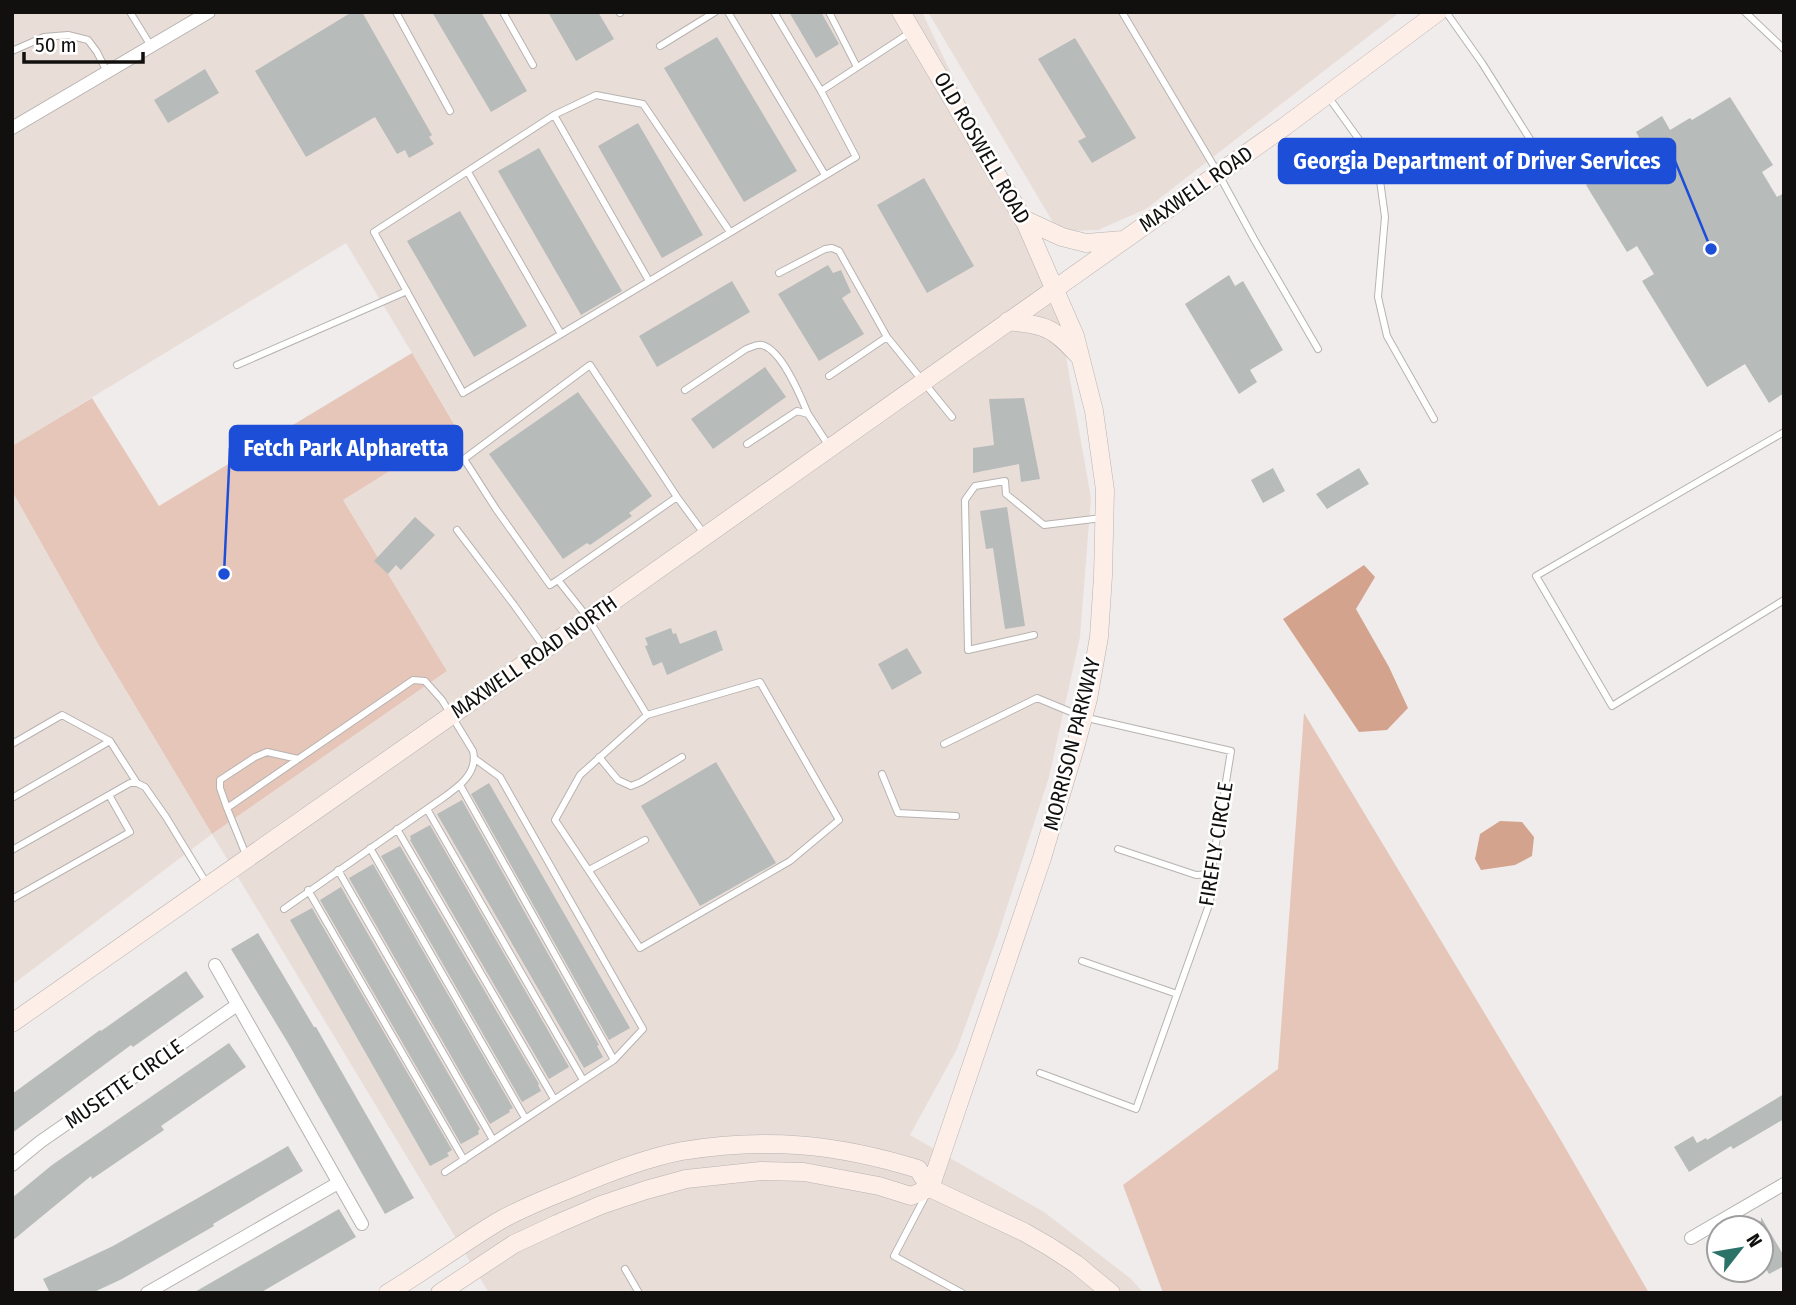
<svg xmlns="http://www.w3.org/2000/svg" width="1796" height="1305" font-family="'Fira Sans Condensed',sans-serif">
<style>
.built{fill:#e9ddd8}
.green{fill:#e6c6b9}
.water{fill:#d4a38e}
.building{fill:#b7bbba}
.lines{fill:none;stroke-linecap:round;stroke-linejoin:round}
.lane-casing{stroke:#b6b3b1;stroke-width:8}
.street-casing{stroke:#b6b3b1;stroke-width:14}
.secondary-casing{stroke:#b6b3b1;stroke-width:19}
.lane{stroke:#fff;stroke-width:6}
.street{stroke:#fff;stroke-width:12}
.secondary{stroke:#fdeee8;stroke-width:18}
.labels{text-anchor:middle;stroke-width:5;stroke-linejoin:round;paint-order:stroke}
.street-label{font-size:21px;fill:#11100f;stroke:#fff}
.leader{fill:none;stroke:#1d4ed8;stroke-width:2.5}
.callout-dot{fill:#1d4ed8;stroke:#fff;stroke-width:2.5}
.callout{fill:#1d4ed8;stroke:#1d4ed8;stroke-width:2.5}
.callout-label{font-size:23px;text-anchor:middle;font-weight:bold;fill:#fff}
</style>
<rect width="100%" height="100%" fill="#f0eceb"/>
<path class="built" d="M12 12H922L1054 289 1091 498 1080 637 1049 777 997 938 957 1049 910 1135 1044 1212 1130 1278 1144 1293H489L212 834 12 985V491L97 642 212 834 447 671 343 500 457 428 346 243 12 446Z
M928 12H1400L1146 209 1098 230 1066 231 1054 224Z"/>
<path class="green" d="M412 353 457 429 343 500 447 671 212 834 97 642 12 491V446L92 398 159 506Z
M1304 713 1559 1137 1649 1293H1163L1123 1185 1278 1069Z"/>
<path class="water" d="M1364 565 1375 577 1356 609 1389 667 1408 708 1387 730 1359 732 1283 619Z
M1500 821 1522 822 1534 837 1532 856 1515 865 1481 870 1475 859 1480 834Z"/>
<path class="building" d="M352 12H362L432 135 429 137 434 144 409 158 405 150 397 154 375 117 306 157 255 71Z
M432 12H481L527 91 491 112Z
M548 12H598L614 39 576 61Z
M789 12H821L839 44 816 58Z
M717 37 797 171 744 202 664 68Z
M1075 38 1136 138 1092 163 1078 141 1086 137 1038 59Z
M205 69 219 93 168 123 154 100Z
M1730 97 1773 165 1762 172 1777 197 1784 193V393L1769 403 1745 364 1707 387 1642 281 1654 274 1637 246 1627 252 1586 185 1625 161 1623 159 1644 146 1636 132 1662 116 1670 130 1690 118 1692 120Z
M638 123 703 235 662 258 598 146Z
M539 148 622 291 581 315 498 171Z
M924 178 974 266 927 293 877 205Z
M460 211 527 326 474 357 407 241Z
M828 265 833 273 841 270 851 292 842 298 864 334 819 361 778 294Z
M1229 275 1235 286 1243 281 1283 350 1250 370 1257 382 1239 394 1185 304Z
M732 281 750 312 657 367 639 336Z
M765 367 786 397 713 449 691 419Z
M578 392 652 496 629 513 632 516 590 545 587 543 563 559 489 454Z
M1024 398 1040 479 1021 482 1019 464 973 473V448L994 445 989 399Z
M1273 468 1285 491 1263 503 1251 480Z
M1359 468 1369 484 1327 509 1316 494Z
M1007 507 1025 626 1005 629 993 548 986 549 980 511Z
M415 517 435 535 401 570 396 565 388 574 374 561Z
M671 628 673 634 676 633 680 644 716 630 723 650 667 675 662 662 653 666 645 646 648 645 645 638Z
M907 648 922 673 892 690 878 664Z
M716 762 776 863 700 906 641 806Z
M489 783 630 1028 609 1040 471 794Z
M462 800 599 1045 597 1046 603 1057 584 1068 437 814Z
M430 825 569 1067 549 1079 410 840 411 839 410 836Z
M400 846 539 1084 538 1085 541 1091 522 1102 381 856Z
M373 864 513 1108 509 1110 510 1112 490 1124 349 878Z
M341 887 480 1129 478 1131 479 1134 461 1144 320 900Z
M312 908 452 1150 447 1153 449 1156 430 1166 290 920Z
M258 933 314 1027H316L414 1198 385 1214 288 1043 231 949Z
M186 971 204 997 133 1047 131 1045 12 1133V1094L100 1030 101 1031Z
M229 1043 246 1067 161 1126 164 1130 92 1179 91 1176 12 1241V1198L52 1165Z
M1784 1094V1119L1733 1149 1731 1146 1689 1172 1674 1147 1693 1136 1697 1143 1706 1138 1707 1140Z
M288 1146 303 1171 213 1224 214 1226 122 1279 92 1293H50L43 1279 113 1246 198 1198Z
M339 1209 356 1237 260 1293H193Z
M1761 1217 1784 1256V1266L1769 1274 1761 1260Z"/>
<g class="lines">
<g class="lane-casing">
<path id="lane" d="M130 12 151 46
M396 12 450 111
M503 12 533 65
M620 12V13
M728 12 825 175
M774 12 821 91
M829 12 857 67
M1122 12 1218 173 1254 239 1318 349
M1446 12 1482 63 1545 163
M1745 12 1784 49
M660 46 715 12
M12 51 44 37 68 35 88 40 97 52 107 72
M1327 95 1378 166 1385 217 1378 297 1387 336 1434 419
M554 115 649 281
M468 172 561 334
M730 232 643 104 596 95 554 115 374 232 463 393 856 157 821 91 911 32
M779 273 825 249 832 248 839 251 887 337 952 417
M237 365 407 291
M829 376 887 337
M685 390 746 349C752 347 756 344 762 345 782 350 801 397 808 414
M1784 432 1536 576 1612 706 1784 600
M747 444 797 411 808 414 829 446
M677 497 705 535
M457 530 514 605 544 647
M558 580 677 497 590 365 464 459 496 509 550 585 558 580 588 618 647 715 760 682 839 820 790 861 640 948 555 820 580 775 647 715
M1034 635 968 650 965 500 975 486 1005 481 1006 494 1044 525 1102 518
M12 744 62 715 110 741 137 783
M944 744 1037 698 1083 717 1231 751 1211 874 1210 902 1136 1109 1040 1073
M599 757 618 780 631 786 641 782 682 757
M475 759 500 777 643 1029 614 1060
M882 774 898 813 956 816
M12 798 110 741
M227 808 220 788V780L255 757 267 752 298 759
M427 809 583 1080
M397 829 554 1099
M370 848 525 1118
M1118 849 1196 875 1211 874
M12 850 130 783H137L145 787 166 817 207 884
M246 855 227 808 413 680 425 681 442 700 473 751C479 775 454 790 437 802L284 909
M338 870 493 1140
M589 870 645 840
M308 890 464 1160
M12 899 130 832 109 795
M1082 961 1177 994
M445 1172 614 1060 460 785
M927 1193 894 1256 962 1293
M625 1269 639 1293"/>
</g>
<g class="street-casing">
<path id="street" d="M12 128 209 12
M215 965 362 1224
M12 1165 40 1142 237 1005
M1691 1238 1784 1184
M147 1293 338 1183"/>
</g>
<g class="secondary-casing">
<path id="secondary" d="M901 12 1026 224 1075 336 1094 411 1105 490 1103 576 1099 637 1088 699 1076 744 1042 858 930 1188
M1023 219 1062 237 1086 243 1123 240
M1008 321C1049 326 1052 327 1080 357
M12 1023 452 715 1284 127 1438 12
M388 1293C426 1270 461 1244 499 1221 522 1208 547 1198 572 1188 607 1173 645 1158 682 1151 766 1137 837 1144 918 1169L930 1188 1024 1232 1050 1247 1076 1264 1111 1293
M440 1293 514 1244 557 1224 601 1205 646 1190 686 1179 761 1171 804 1172 879 1186 911 1196 930 1188"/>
</g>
<use href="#lane" class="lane"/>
<use href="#street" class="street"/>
<use href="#secondary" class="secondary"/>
</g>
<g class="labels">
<g class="street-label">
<text transform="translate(982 148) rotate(60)" y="7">OLD ROSWELL ROAD</text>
<text transform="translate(1196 189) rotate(-35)" y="7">MAXWELL ROAD</text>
<text transform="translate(534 657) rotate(-35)" y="7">MAXWELL ROAD NORTH</text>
<text transform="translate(1072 744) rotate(-76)" y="7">MORRISON PARKWAY</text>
<text transform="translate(1216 844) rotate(-81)" y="7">FIREFLY CIRCLE</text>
<text transform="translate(124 1084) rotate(-35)" y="7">MUSETTE CIRCLE</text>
</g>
</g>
<path class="leader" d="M1711 249L1675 161M224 574L230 448"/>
<g class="callout-dot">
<circle cx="1711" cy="249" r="7"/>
<circle cx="224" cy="574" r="7"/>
</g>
<g class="callout">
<rect x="1279" y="139" width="396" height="44" rx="7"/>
<rect x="230" y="426" width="232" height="44" rx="7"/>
</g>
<g class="callout-label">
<text x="1477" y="169">Georgia Department of Driver Services</text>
<text x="346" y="456">Fetch Park Alpharetta</text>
</g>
<rect width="1796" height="1305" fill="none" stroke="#11100f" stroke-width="28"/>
<g transform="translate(1740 1249) rotate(59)"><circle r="33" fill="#ffffff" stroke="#a09f9f" stroke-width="2"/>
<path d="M0-5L12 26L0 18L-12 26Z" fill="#2b7269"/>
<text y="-10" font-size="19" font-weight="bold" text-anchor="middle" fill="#11100f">N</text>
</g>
<path d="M24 52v10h119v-10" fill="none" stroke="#11100f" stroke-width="3.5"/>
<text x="35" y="52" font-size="21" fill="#11100f" stroke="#ffffff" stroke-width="5" paint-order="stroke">50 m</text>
</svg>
